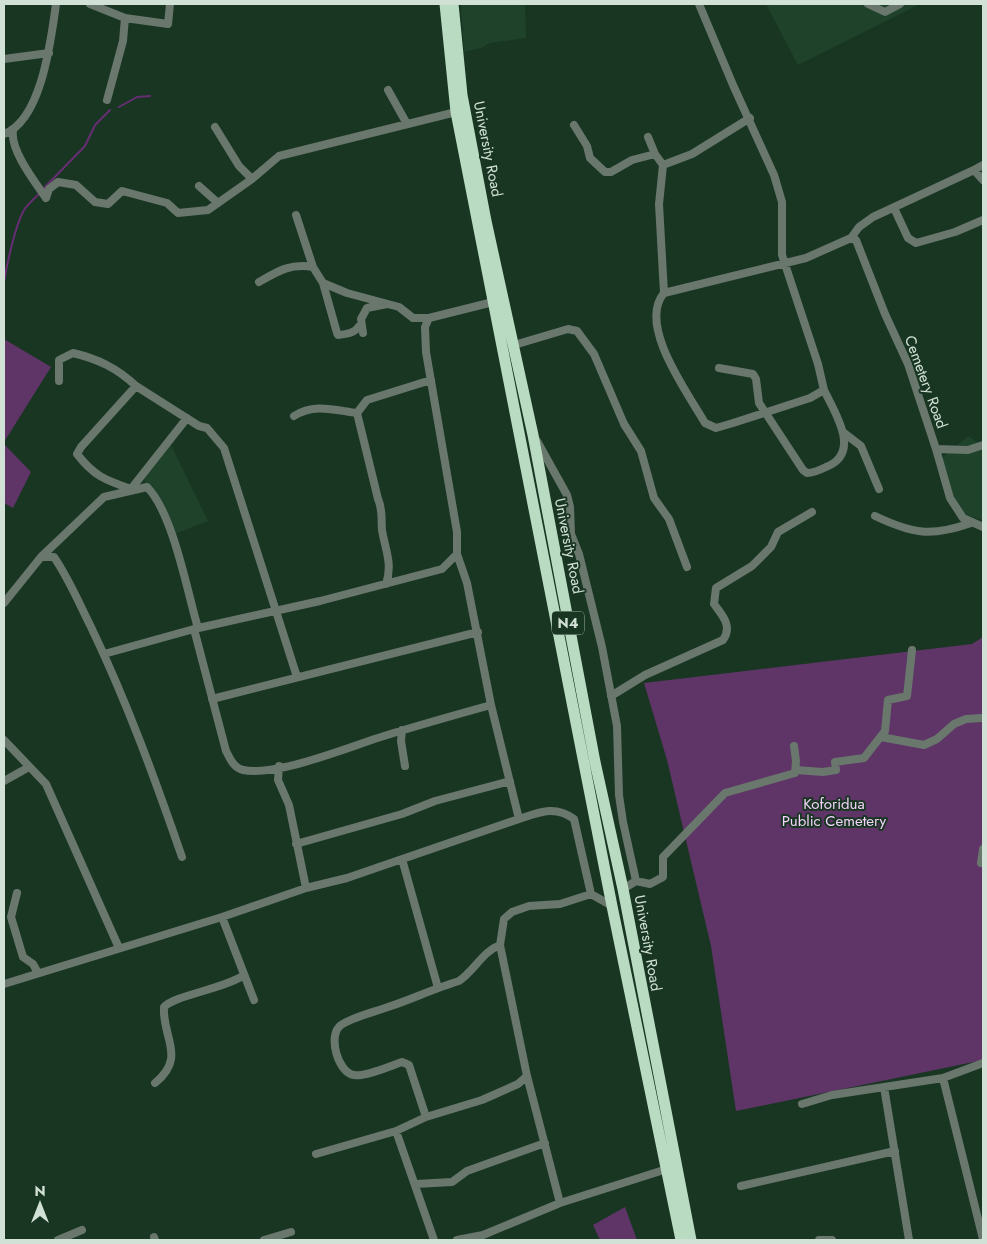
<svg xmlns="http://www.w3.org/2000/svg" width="987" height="1244" font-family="Jost,sans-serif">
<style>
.built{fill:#1f422b}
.green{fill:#5e3566}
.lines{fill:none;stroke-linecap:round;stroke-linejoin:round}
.stream{stroke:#672d73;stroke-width:2}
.minor{stroke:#69776d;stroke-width:8}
.highway{stroke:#b9dbc2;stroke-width:11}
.labels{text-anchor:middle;stroke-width:4;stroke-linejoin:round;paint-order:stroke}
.shield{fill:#193623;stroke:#9aaea0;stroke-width:1}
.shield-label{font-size:14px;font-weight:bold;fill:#d1e1d5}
.street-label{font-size:15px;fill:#d1e1d5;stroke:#193623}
.park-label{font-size:15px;fill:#f3d3fa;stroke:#193623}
</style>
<rect width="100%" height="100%" fill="#193623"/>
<path class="built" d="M461 4H525L526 38 490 43 481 48 464 52Z
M766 4H920L798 65Z
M968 436 983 446V520L964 514 950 490 941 459Z
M171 445 208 521 172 535 163 512 142 476Z"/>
<path class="green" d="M4 339 51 367 4 442Z
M4 444 31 472 13 508 4 503Z
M983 637V1060L736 1111 711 946 667 760 644 683 972 644Z
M625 1207 637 1240H600L593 1225Z"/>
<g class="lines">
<path class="stream" d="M119 107 137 97 150 96
M43 189 85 146 95 125 110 110
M4 282C7 264 15 226 24 210 28 204 35 198 40 193"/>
<path class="minor" d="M90 4 125 18
M868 4 885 12 900 4
M4 59 49 53
M388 90 407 124
M107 100 123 41 125 18 168 24 170 4
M750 118 692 154 663 165 659 204 664 293 806 258 851 238 859 227 873 217 974 170 983 180
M574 125 587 146 590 158 605 172H611L632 160 655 154
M215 127 239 166 252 179
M13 131C10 150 35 182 46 198
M4 134C42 120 51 39 56 4
M648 137 655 154 663 165
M974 170 983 165
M199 186 218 203
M46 198 49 189 58 182 76 185 95 202 108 204 122 191 167 203 178 213 208 210 252 179 279 156 456 112
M894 208 908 238 916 243 955 232 983 220
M296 215 313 267
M851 238 856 240 885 314 908 364 936 449 950 498 963 518 983 527
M259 282C278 271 291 263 313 267L323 283 347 293 399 307 413 318H429
M323 283 337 333 338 335C348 334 355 333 360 325
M664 293C637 325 688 393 705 423L716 428 733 423 810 398 824 390 818 364 782 255V202L774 175 733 85 699 4
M363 333 361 319 367 308 387 304
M514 345 568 329 577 331 594 354 624 424 641 451 654 498 669 519 687 567
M719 368 753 374 756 379 759 403 803 470 807 473C813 473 820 470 826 467 862 453 835 413 824 390
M59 381V360L73 353C98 359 117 368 136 386
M294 416C314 403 334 410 357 413
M844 433 861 446 879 489
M537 441 567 495 570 507 571 534 579 554 602 647 617 726 619 795 623 822 636 881
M936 449 968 450 983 445
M131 489C105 480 94 476 77 454L81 447 136 386 199 426 207 428 224 448 297 677
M131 489 187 418
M875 516C913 534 931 537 971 523
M41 557 104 497 147 487C173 513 187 591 198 628
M386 584C393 564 385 549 382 530 381 518 383 510 378 499L357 413 367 400 431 380
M4 603 41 557H54C69 579 79 603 91 627 127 702 155 779 182 857
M194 629 226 751C230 759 234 768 243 770 277 777 351 746 384 736 419 725 455 715 491 705
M104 654 194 629 320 601 442 569 457 554
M611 696 645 675 723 640C733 626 722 615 714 604L716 588 752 566 771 547 778 532 812 512
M212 699 478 632
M402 730 401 741 405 766
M881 737 924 745 937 739 954 724 966 719 981 718
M4 740 46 784 119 948
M279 766 278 780 289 805 306 888
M796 770 823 772 836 770 835 762 864 758 885 731 888 700 907 696 912 650
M4 781 29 767
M519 819C540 812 555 805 574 819L591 894 612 906
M296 844 402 814 435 801 510 781
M402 859 438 988
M981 863 983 849
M623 889 636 881 650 884 663 877V857L725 793 795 773 796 761 794 746
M17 893 11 917 23 957 33 964 38 973
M222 917 254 1000
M500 945 527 1076 560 1203
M4 984 222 917 306 888 347 878 519 819 491 705 467 583 457 554V532L426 352 425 327 429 318 493 302
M943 1078 983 1239
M155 1083C187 1057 162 1038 164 1007 175 995 224 989 244 975
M884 1087 909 1240
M802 1104 832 1095 943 1078 983 1063
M426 1117 409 1065 402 1062C390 1066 365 1077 354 1075 338 1073 327 1035 341 1025 355 1016 375 1012 391 1006 414 998 436 988 459 981 475 970 482 952 500 945L504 919 512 912 529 906 560 904 591 894
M396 1131 434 1240
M316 1154 396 1131 426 1117 482 1100 518 1084 527 1076
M416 1184 452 1182 467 1171 545 1143
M741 1186 895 1151
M154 1237 155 1240
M58 1240 82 1230
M264 1240 291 1232
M457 1240 483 1235 560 1203 667 1169
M819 1240H832"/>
<path class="highway" d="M445 4 456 112 612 906 681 1240
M453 4 462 95 486 221 533 435 595 762 623 889 691 1240"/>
</g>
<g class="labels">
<rect class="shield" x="552" y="611.5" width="32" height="23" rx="4"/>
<g class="shield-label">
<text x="568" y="628">N4</text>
</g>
<g class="street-label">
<text transform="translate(488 149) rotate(79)" y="5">University Road</text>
<text transform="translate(926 382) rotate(70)" y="5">Cemetery Road</text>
<text transform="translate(569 546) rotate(79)" y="5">University Road</text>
<text transform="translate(648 943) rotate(80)" y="5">University Road</text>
</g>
<g class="park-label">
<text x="834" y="809">Koforidua<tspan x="834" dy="17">Public Cemetery</tspan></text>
</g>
</g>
<rect width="987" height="1244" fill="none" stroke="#d1e1d5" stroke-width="10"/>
<g transform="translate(40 1204)" stroke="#193623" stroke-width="4" paint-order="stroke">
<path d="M0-4L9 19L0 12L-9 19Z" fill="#d1e1d5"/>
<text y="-8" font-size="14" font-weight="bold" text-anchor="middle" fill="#d1e1d5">N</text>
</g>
</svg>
